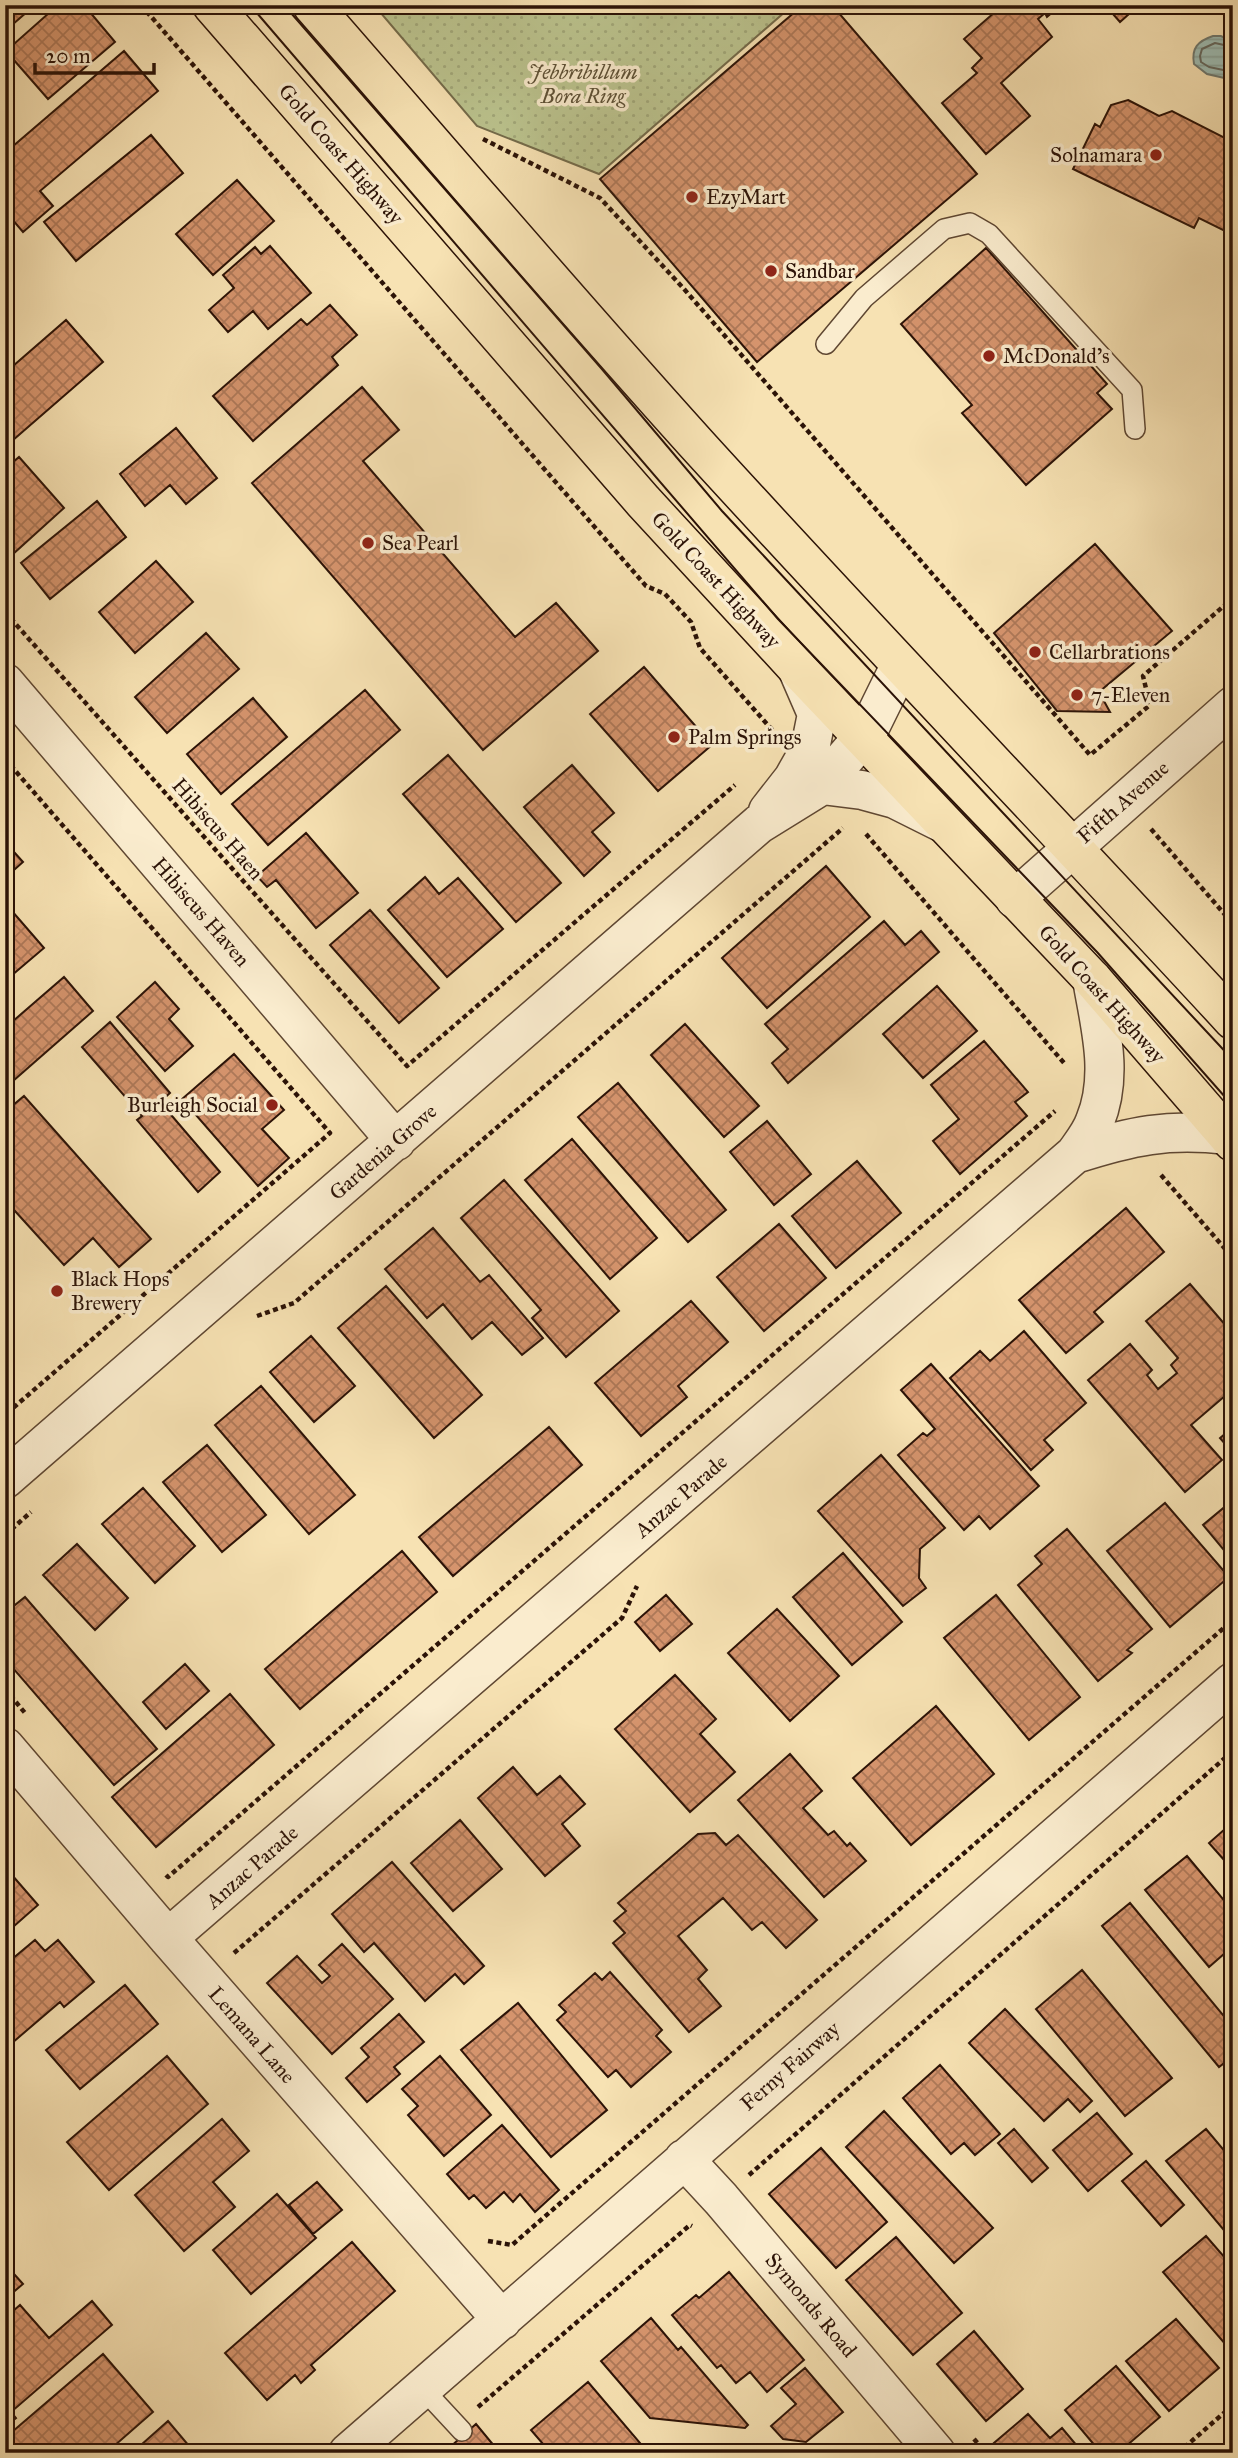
<svg xmlns="http://www.w3.org/2000/svg" width="1238" height="2458" font-family="'IM FELL Great Primer',serif">
<style>
.park{fill:url(#park-dots);stroke:#746b4a;stroke-width:2}
.water{fill:url(#water-rules);stroke:#70796f;stroke-width:2}
.lines{fill:none;stroke-linecap:round;stroke-linejoin:round}
.shore{stroke:#65685e;stroke-width:2}
.building{fill:url(#building-cross-hatch);stroke:#2c1307;stroke-width:2}
.lane-casing{stroke:#5f4732;stroke-width:22}
.street-casing{stroke:#5f4732;stroke-width:41}
.highway-casing{stroke:#2c1307;stroke-width:41}
.path{stroke:#2c1307;stroke-width:4.5;stroke-dasharray:5 3.5;stroke-linecap:butt}
.lane{stroke:#faecce;stroke-width:19}
.street{stroke:#faecce;stroke-width:38}
.highway{stroke:#f7e2b3;stroke-width:38}
.tram{stroke:#2c1307;stroke-width:2}
.poi-dot{fill:#8f2418;stroke:#faecce;stroke-width:2.5}
.labels{text-anchor:middle;stroke-width:7;stroke-linejoin:round;paint-order:stroke}
.park-label{font-size:21px;font-style:italic;fill:#5e5136;stroke:#faecce}
.street-label{font-size:21px;fill:#2c1307;stroke:#faecce}
.poi-label{font-size:21px;fill:#2c1307;stroke:#faecce;text-anchor:start}
</style>
<defs>
<pattern id="park-dots" width="8" height="8" patternUnits="userSpaceOnUse" patternTransform="scale(1.75)"><rect width="8" height="8" fill="#bbc38e"/><path d="M2 2h.1M6 6h.1" fill="none" stroke="#a1a779" stroke-width="1.8" stroke-linecap="round"/></pattern>
<pattern id="water-rules" width="6" height="5" patternUnits="userSpaceOnUse" patternTransform="scale(1.75)"><rect width="6" height="5" fill="#9ebdb4"/><path d="M0 2.5h6" fill="none" stroke="#88a299"/></pattern>
<pattern id="building-cross-hatch" width="8" height="8" patternUnits="userSpaceOnUse" patternTransform="scale(1.75)"><rect width="8" height="8" fill="#d5946d"/><path d="M0 0l8 8M0 8l8-8" fill="none" stroke="#ad7858"/></pattern>
</defs>
<rect width="100%" height="100%" fill="#f7e2b3"/>
<filter id="stains"><feTurbulence type="fractalNoise" baseFrequency=".00286" numOctaves="4"/><feColorMatrix values="0 0 0 0 .2 0 0 0 0 .09 0 0 0 0 .02 0 0 0 .5 -.17"/></filter>
<radialGradient id="worn" r=".72"><stop offset=".6" stop-color="#630" stop-opacity="0"/><stop offset="1" stop-color="#630" stop-opacity=".3"/></radialGradient>
<path class="park" d="M374 5H782L786 11 599 174 477 126Z"/>
<path class="water" d="M1213 36H1221L1233 42V80L1207 74 1194 64C1191 48 1198 41 1213 36Z"/>
<g class="lines">
<path class="shore" d="M1233 47 1215 43 1202 49 1200 56 1201 62 1209 67 1233 72"/>
</g>
<path class="building" d="M5 5H35L5 31Z
M58 5H84L115 42 48 99 6 51Z
M803 5H832L977 174 757 362 600 179Z
M1003 5H1061L1047 17 1045 13 1038 19 1052 37 1001 83 1030 116 986 154 942 103 977 73 972 68 982 58 964 39Z
M1105 5H1139L1120 22Z
M124 51 158 91 40 191 53 206 23 232 5 211V153Z
M1128 100 1159 116 1172 111 1233 142V235L1199 218 1194 228 1073 169 1095 124 1100 127 1111 105Z
M151 135 183 173 76 261 44 222Z
M237 180 274 221 213 275 176 234Z
M270 246 311 293 268 329 253 311 228 332 209 310 234 288 223 275 255 247 261 254Z
M986 248 1107 384 1097 393 1112 409 1026 485 962 413 972 405 901 324Z
M330 305 357 335 332 357 338 365 253 441 213 396 301 319 307 325Z
M66 320 103 362 5 447V373Z
M362 387 399 430 363 461 515 637 556 603 598 651 483 750 252 483Z
M176 428 217 478 186 504 170 485 145 506 120 474Z
M19 457 64 508 13 554 5 546V469Z
M97 501 126 537 50 599 21 563Z
M1095 544 1172 631 1099 692 1110 712 1057 711 994 633Z
M156 561 193 602 135 653 99 612Z
M206 633 239 669 167 733 135 697Z
M644 667 712 745 658 791 590 714Z
M365 690 400 730 268 845 232 804Z
M253 698 287 737 221 794 187 754Z
M448 755 561 883 516 922 403 794Z
M572 765 614 813 592 832 610 852 584 876 524 807Z
M306 833 358 893 316 928 276 880 267 887 257 876Z
M5 842 23 862 5 878Z
M826 866 870 917 767 1008 722 958Z
M425 877 439 894 458 878 503 929 447 977 388 910Z
M5 903 44 948 5 981Z
M370 910 439 988 399 1023 330 945Z
M884 921 905 945 921 931 939 952 788 1083 772 1063 788 1049 765 1024Z
M64 977 93 1011 5 1088V1028Z
M155 982 179 1009 169 1019 193 1046 165 1071 117 1017Z
M937 986 977 1031 923 1078 883 1034Z
M110 1022 170 1093 160 1102 220 1172 198 1192 137 1120 142 1116 82 1047Z
M685 1024 759 1106 724 1137 651 1055Z
M984 1041 1028 1092 1015 1102 1027 1116 960 1174 933 1141 959 1119 931 1085Z
M234 1054 284 1110 262 1129 289 1158 258 1186 182 1099Z
M618 1083 726 1210 688 1242 578 1117Z
M24 1096 151 1239 119 1267 93 1238 64 1265 5 1200V1112Z
M767 1121 811 1174 774 1205 730 1152Z
M572 1139 657 1238 610 1279 525 1180Z
M857 1161 901 1213 836 1268 792 1216Z
M504 1180 619 1311 566 1357 532 1318 541 1310 461 1218Z
M1126 1208 1164 1252 1094 1312 1103 1322 1066 1353 1019 1300Z
M779 1224 826 1278 764 1331 717 1277Z
M433 1228 480 1282 489 1275 543 1338 522 1355 492 1322 472 1339 443 1304 427 1318 385 1269Z
M1190 1284 1227 1327 1233 1322V1389L1191 1425 1222 1460 1185 1492 1088 1380 1130 1344 1152 1370 1147 1375 1158 1389 1177 1373 1171 1365 1178 1358 1146 1321Z
M386 1286 482 1395 434 1438 338 1328Z
M691 1301 728 1342 678 1386 687 1397 641 1436 595 1383Z
M1024 1331 1086 1403 1044 1440 1053 1450 1031 1470 950 1378 980 1351 990 1361Z
M311 1336 355 1386 314 1422 270 1372Z
M931 1364 1039 1486 990 1529 979 1516 964 1530 898 1455 923 1433 927 1436 935 1429 901 1390Z
M261 1386 355 1495 309 1534 215 1425Z
M549 1427 582 1465 453 1576 419 1537Z
M1233 1427V1453L1220 1438Z
M207 1445 266 1515 222 1552 163 1482Z
M881 1455 945 1528 920 1549 919 1578 926 1588 903 1606 818 1511Z
M143 1488 195 1546 155 1583 102 1524Z
M1233 1500V1561L1203 1525Z
M1165 1503 1229 1577 1170 1627 1107 1551Z
M1067 1529 1152 1629 1127 1650 1132 1653 1098 1681 1018 1585 1042 1564 1035 1556Z
M77 1544 128 1598 95 1630 43 1575Z
M402 1551 437 1592 300 1709 265 1669Z
M843 1553 902 1622 852 1665 793 1597Z
M666 1595 692 1624 660 1651 635 1622Z
M996 1595 1080 1697 1029 1740 944 1638Z
M25 1597 157 1749 114 1785 5 1659V1613Z
M777 1609 839 1676 790 1721 728 1653Z
M185 1664 209 1691 166 1729 143 1702Z
M675 1675 716 1719 700 1734 735 1772 690 1812 615 1729Z
M230 1694 274 1745 156 1847 112 1797Z
M936 1706 994 1774 911 1845 853 1778Z
M790 1754 822 1791 803 1808 828 1835 834 1831 847 1846 850 1843 866 1861 824 1897 738 1800Z
M513 1767 537 1795 560 1776 585 1804 562 1824 580 1846 545 1876 478 1798Z
M460 1820 502 1869 453 1911 411 1863Z
M1233 1822V1870L1209 1843Z
M715 1833 726 1845 738 1835 817 1920 786 1948 762 1922 752 1930 723 1898 678 1936 707 1970 698 1979 721 2006 689 2032 613 1943 625 1933 614 1921 626 1911 618 1903 698 1834Z
M1187 1856 1233 1911V1946L1209 1967 1145 1890Z
M392 1862 484 1966 464 1984 455 1974 425 2001 374 1943 364 1952 332 1914Z
M5 1867 38 1905 5 1934Z
M1130 1903 1233 2027V2056L1219 2067 1102 1926Z
M35 1940 45 1951 58 1940 94 1982 64 2007 60 2002 5 2049V1965Z
M342 1944 393 1999 332 2054 267 1983 297 1956 322 1983 330 1976 319 1965Z
M1082 1970 1172 2078 1125 2116 1036 2009Z
M610 1972 662 2030 656 2036 671 2052 631 2087 616 2070 608 2077 557 2020 566 2012 559 2005 595 1973 602 1980Z
M125 1985 158 2024 80 2089 46 2050Z
M518 2003 607 2110 551 2157 461 2050Z
M1005 2009 1092 2101 1080 2112 1068 2099 1044 2121 969 2043Z
M399 2014 424 2042 394 2067 400 2074 367 2102 346 2078 369 2057 361 2048Z
M167 2056 208 2104 109 2190 67 2142Z
M440 2056 491 2115 444 2156 408 2115 418 2106 402 2089Z
M940 2065 1000 2134 975 2155 964 2143 951 2154 903 2098Z
M884 2111 993 2228 954 2263 846 2147Z
M1097 2113 1132 2154 1088 2191 1053 2150Z
M222 2119 249 2151 213 2182 235 2207 184 2251 135 2195Z
M502 2125 559 2190 535 2212 520 2194 513 2202 504 2192 486 2208 474 2195 469 2199 447 2174Z
M1014 2129 1048 2168 1032 2182 998 2143Z
M1206 2129 1233 2161V2241L1166 2161Z
M821 2148 887 2222 836 2268 769 2194Z
M1146 2161 1184 2205 1161 2226 1122 2181Z
M317 2182 342 2210 313 2234 289 2205Z
M277 2194 316 2238 251 2294 213 2250Z
M1206 2236 1233 2267V2353L1163 2272Z
M896 2237 962 2313 913 2355 846 2280Z
M352 2242 395 2291 311 2365 315 2370 301 2383 295 2375 267 2400 225 2353Z
M5 2264 23 2284 5 2299Z
M729 2272 804 2360 767 2392 750 2372 736 2383 721 2365 717 2368 672 2315 696 2295 699 2298Z
M92 2301 112 2325 11 2412 16 2418 5 2427V2318L20 2305 49 2338Z
M651 2318 678 2350 681 2347 748 2425 745 2428 650 2418 601 2361Z
M1176 2319 1219 2368 1169 2411 1126 2361Z
M974 2331 1023 2389 986 2421 937 2364Z
M103 2354 153 2412 106 2453H9L5 2449V2438Z
M1116 2366 1160 2417 1118 2453H1101L1065 2410Z
M805 2368 843 2412 806 2442 783 2439 771 2426 796 2404 781 2388Z
M588 2382 646 2450 642 2453H563L557 2445 549 2451 531 2430Z
M1028 2414 1050 2438 1062 2428 1083 2453H1002L994 2443Z
M168 2421 195 2453H132Z
M476 2424 500 2453H455L450 2447Z"/>
<g class="lines">
<g class="lane-casing">
<path id="lane" d="M826 344 864 298 944 229 970 223 989 234 1132 390 1135 429
M423 2389 462 2431"/>
</g>
<g class="street-casing">
<path id="street" d="M5 683 396 1141
M822 785 868 731 900 666
M768 811 793 779 810 749 817 714 797 668
M1015 899 1233 706
M1075 1154C1082 1144 1091 1133 1095 1121 1114 1075 1100 1026 1092 979
M5 1479 759 824 822 785 862 790 895 799 941 822
M5 1747 168 1938 502 2320
M168 1938 1075 1154C1131 1136 1168 1128 1227 1135
M684 2159 721 2199 936 2453
M348 2453 1233 1682"/>
</g>
<g class="highway-casing">
<path id="highway" d="M212 5 643 501 797 668 1092 979 1233 1142
M312 5C442 154 570 304 702 450 877 642 1057 829 1233 1020"/>
</g>
<path class="path" d="M141 5 646 586 665 594 691 622 700 648 774 732
M483 139 600 198 684 289 1090 755 1150 705 1143 676 1233 598
M5 612 407 1066 735 785
M5 759 330 1133 5 1415
M1151 829 1233 924
M866 834 1064 1063
M1161 1175 1233 1258
M257 1316 294 1303 843 828
M5 1535 31 1512
M5 1689 25 1713
M166 1875 168 1877 1055 1111
M234 1953 622 1618 637 1586
M749 2175 1233 1751
M488 2241 512 2245 1233 1620
M478 2407 690 2225 692 2226
M974 2439 986 2453
M1178 2453 1233 2405"/>
<use href="#lane" class="lane"/>
<use href="#street" class="street"/>
<use href="#highway" class="highway"/>
<path class="tram" d="M250 5 778 619 1097 952 1233 1106
M284 5 601 368 722 511 1233 1060"/>
</g>
<g class="poi-dot">
<circle cx="1156" cy="155" r="7"/>
<circle cx="692" cy="197" r="7"/>
<circle cx="771" cy="271" r="7"/>
<circle cx="989" cy="356" r="7"/>
<circle cx="368" cy="543" r="7"/>
<circle cx="1035" cy="652" r="7"/>
<circle cx="1077" cy="695" r="7"/>
<circle cx="674" cy="737" r="7"/>
<circle cx="272" cy="1105" r="7"/>
<circle cx="57" cy="1291" r="7"/>
</g>
<g class="labels">
<g class="park-label">
<text x="583" y="79">Jebbribillum<tspan x="583" dy="24">Bora Ring</tspan></text>
</g>
<g class="street-label">
<text transform="translate(341 154) rotate(49)" y="7">Gold Coast Highway</text>
<text transform="translate(716 580) rotate(47)" y="7">Gold Coast Highway</text>
<text transform="translate(1123 802) rotate(-41)" y="7">Fifth Avenue</text>
<text transform="translate(218 829) rotate(49)" y="7">Hibiscus Haen</text>
<text transform="translate(201 912) rotate(49)" y="7">Hibiscus Haven</text>
<text transform="translate(1102 994) rotate(48)" y="7">Gold Coast Highway</text>
<text transform="translate(383 1152) rotate(-41)" y="7">Gardenia Grove</text>
<text transform="translate(681 1496) rotate(-41)" y="7">Anzac Parade</text>
<text transform="translate(252 1867) rotate(-41)" y="7">Anzac Parade</text>
<text transform="translate(252 2035) rotate(49)" y="7">Lemana Lane</text>
<text transform="translate(790 2066) rotate(-41)" y="7">Ferny Fairway</text>
<text transform="translate(811 2305) rotate(50)" y="7">Symonds Road</text>
</g>
<g class="poi-label">
<text x="1142" y="162" text-anchor="end">Solnamara</text>
<text x="706" y="204">EzyMart</text>
<text x="785" y="278">Sandbar</text>
<text x="1003" y="363">McDonald's</text>
<text x="382" y="550">Sea Pearl</text>
<text x="1049" y="659">Cellarbrations</text>
<text x="1091" y="702">7-Eleven</text>
<text x="688" y="744">Palm Springs</text>
<text x="258" y="1112" text-anchor="end">Burleigh Social</text>
<text x="71" y="1286">Black Hops<tspan x="71" dy="24">Brewery</tspan></text>
</g>
</g>
<rect width="1238" height="2458" fill="none" stroke="#f7e2b3" stroke-width="28"/>
<rect x="7" y="7" width="1224" height="2444" fill="none" stroke="#2c1307" stroke-width="3.5"/>
<rect x="14" y="14" width="1210" height="2430" fill="none" stroke="#2c1307" stroke-width="2"/>
<path d="M35 63v10h119v-10" fill="none" stroke="#2c1307" stroke-width="3.5"/>
<text x="46" y="63" font-size="21" fill="#2c1307" stroke="#faecce" stroke-width="5" paint-order="stroke">20 m</text>
<rect width="100%" height="100%" filter="url(#stains)"/>
<rect width="100%" height="100%" fill="url(#worn)"/>
</svg>
